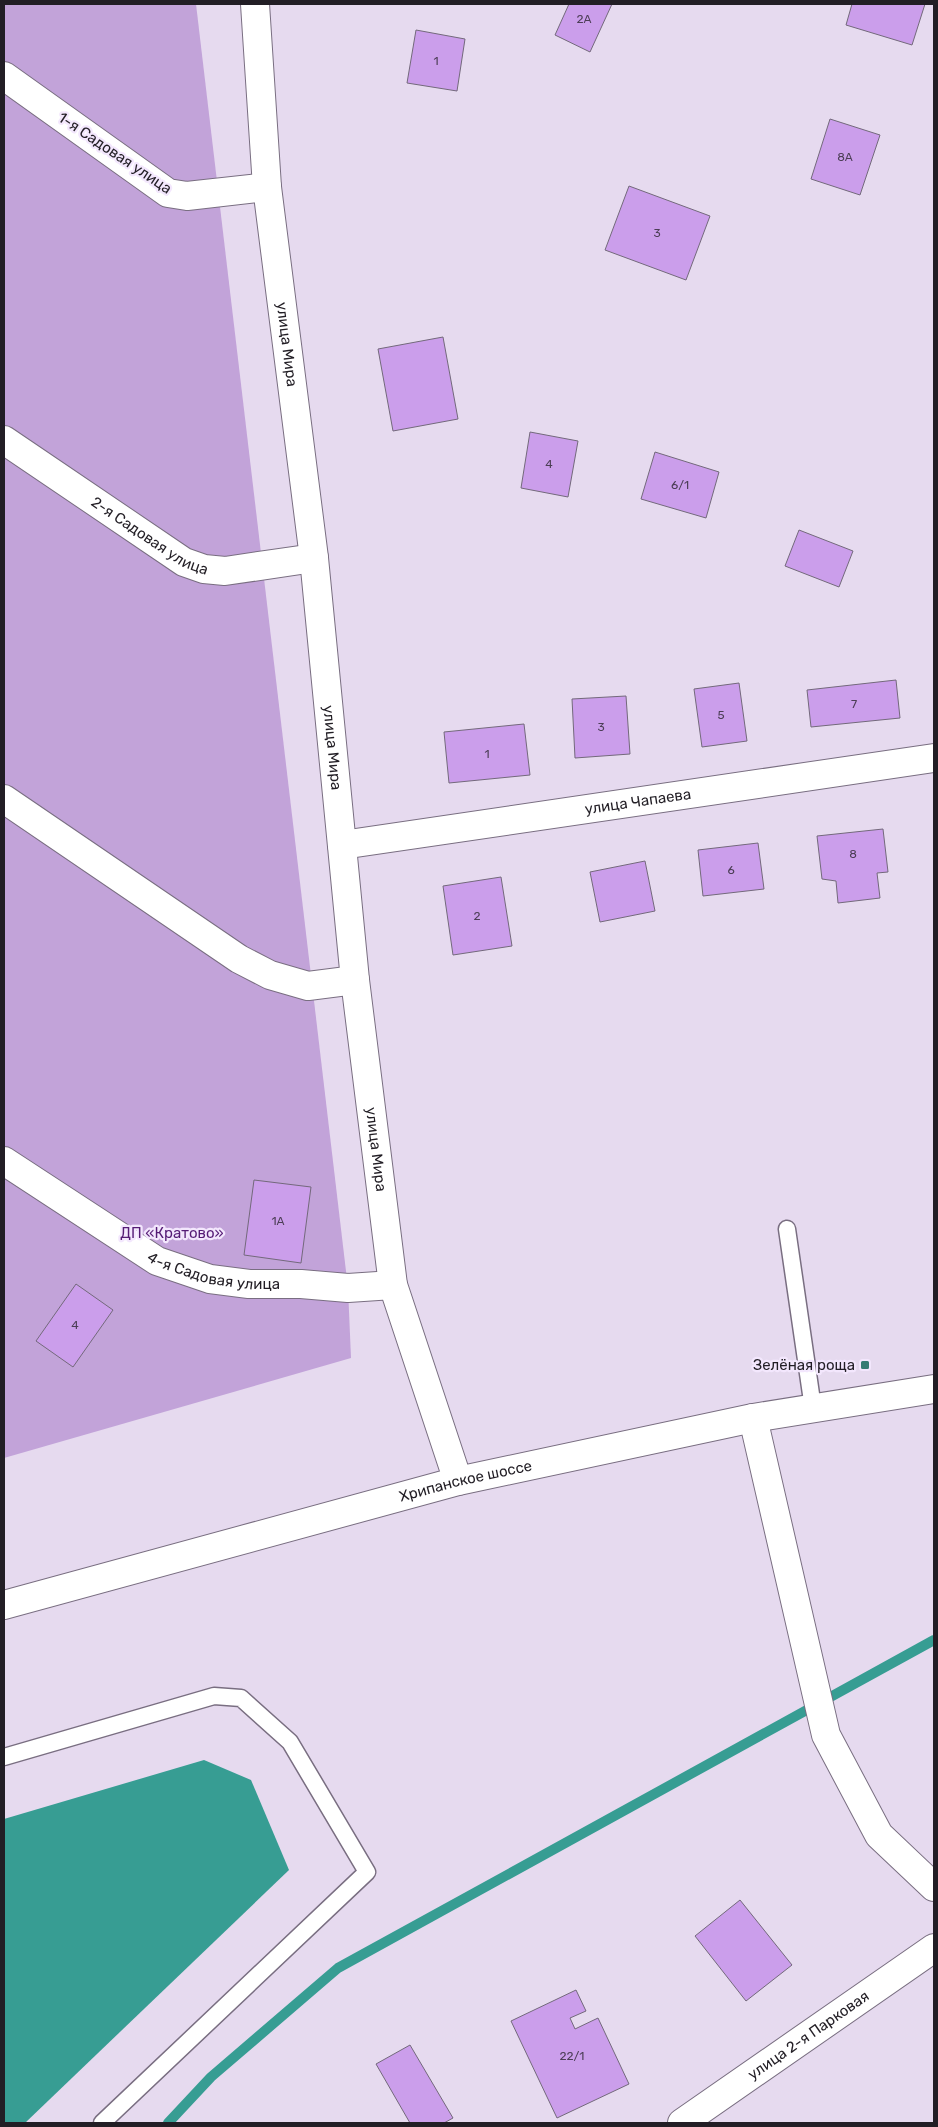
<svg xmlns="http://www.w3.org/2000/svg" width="938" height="2127" font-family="Rubik,sans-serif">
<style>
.green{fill:#c2a3d9}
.water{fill:#379d93}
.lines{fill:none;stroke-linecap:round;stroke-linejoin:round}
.stream{stroke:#379d93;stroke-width:10}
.building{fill:#cb9eeb;stroke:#73697b}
.service-casing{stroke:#796e81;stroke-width:19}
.minor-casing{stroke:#796e81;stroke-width:30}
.secondary-casing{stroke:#796e81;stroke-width:30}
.service{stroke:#fff;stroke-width:16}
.minor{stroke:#fff;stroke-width:28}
.secondary{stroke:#fff;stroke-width:28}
.poi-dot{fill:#357c74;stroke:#f3e7fd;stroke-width:2}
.labels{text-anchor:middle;stroke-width:4.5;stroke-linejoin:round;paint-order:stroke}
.number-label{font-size:12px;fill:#4c3e56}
.street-label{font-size:15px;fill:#221e25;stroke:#f3e7fd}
.park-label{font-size:15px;fill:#551b75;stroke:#f3e7fd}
.poi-label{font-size:15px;fill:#221e25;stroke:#f3e7fd;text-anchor:end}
</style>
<rect width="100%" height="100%" fill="#e6daef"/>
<path class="green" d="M4 4H196L348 1288 351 1358 4 1458Z"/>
<path class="water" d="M204 1760 251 1780 289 1870 25 2123H4V1819Z"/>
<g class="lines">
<path class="stream" d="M168 2123 211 2077 338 1968 934 1640"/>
</g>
<path class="building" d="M569 4H612L590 52 555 35Z
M852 4H925L912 45 846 25Z
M416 30 465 39 457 91 407 83Z
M830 119 880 135 860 195 811 179Z
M629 186 710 216 686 280 605 250Z
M443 337 458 419 393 431 378 349Z
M530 432 578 441 568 497 521 488Z
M655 452 719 472 706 518 641 499Z
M799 530 853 551 839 587 785 566Z
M896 680 900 718 811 727 807 690Z
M739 683 747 741 702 747 694 689Z
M626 696 630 754 575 758 572 699Z
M524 724 530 775 449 783 444 732Z
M883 829 888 872 877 873 880 898 838 903 836 881 822 879 817 836Z
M758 843 764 889 703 896 698 850Z
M645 861 655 911 600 922 590 872Z
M501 877 512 946 453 955 443 886Z
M254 1180 311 1187 301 1263 244 1255Z
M76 1284 113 1310 73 1367 36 1341Z
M740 1900 792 1965 746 2001 695 1936Z
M576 1990 586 2011 570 2018 575 2029 598 2018 629 2084 557 2118 511 2021Z
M410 2045 453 2118 444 2123H410L376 2064Z"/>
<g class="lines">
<g class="service-casing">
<path id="service" d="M787 1229 813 1408
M4 1757 214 1696 241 1698 290 1742 367 1872 102 2123"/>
</g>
<g class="minor-casing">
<g id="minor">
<path id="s1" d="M255 4 267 187 314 558 355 980 393 1285 458 1481"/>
<path d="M4 76 168 193 187 196 267 187"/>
<path id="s2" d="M4 440 184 562 204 569 225 571 314 558"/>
<path d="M4 799 239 959 270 975 308 986 355 980"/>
<path id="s3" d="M342 845 934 758"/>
<path id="s4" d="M4 1161 157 1261 210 1279 249 1284H301L348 1288 393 1285"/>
<path d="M753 1418 826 1735 879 1835 934 1887"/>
<path id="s5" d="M682 2123 934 1948"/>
</g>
</g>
<g class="secondary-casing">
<g id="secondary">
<path id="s6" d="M4 1605 458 1481 753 1418 934 1389"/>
</g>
</g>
<use href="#service" class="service"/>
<use href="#minor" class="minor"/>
<use href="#secondary" class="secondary"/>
</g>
<rect class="poi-dot" x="860" y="1360" width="10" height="10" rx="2.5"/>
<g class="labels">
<g class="number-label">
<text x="584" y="23">2А</text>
<text x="436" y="65">1</text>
<text x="845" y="161">8А</text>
<text x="657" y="237">3</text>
<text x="549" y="468">4</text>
<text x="680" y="489">6/1</text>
<text x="854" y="708">7</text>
<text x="721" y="719">5</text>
<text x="601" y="731">3</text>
<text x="487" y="758">1</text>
<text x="853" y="858">8</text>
<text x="731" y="874">6</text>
<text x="477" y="920">2</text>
<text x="278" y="1225">1А</text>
<text x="75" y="1329">4</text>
<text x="572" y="2060">22/1</text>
</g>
<g class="street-label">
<text transform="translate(115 153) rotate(34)" y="5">1-я Садовая улица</text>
<text dy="5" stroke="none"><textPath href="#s1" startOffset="342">улица Мира</textPath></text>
<text dy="5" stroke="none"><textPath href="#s2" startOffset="175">2-я Садовая улица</textPath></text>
<text dy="5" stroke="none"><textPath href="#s1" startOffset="748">улица Мира</textPath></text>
<text dy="5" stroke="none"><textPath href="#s3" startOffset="299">улица Чапаева</textPath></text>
<text dy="5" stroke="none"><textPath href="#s1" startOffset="1152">улица Мира</textPath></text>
<text dy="5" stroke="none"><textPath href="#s4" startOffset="241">4-я Садовая улица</textPath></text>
<text dy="5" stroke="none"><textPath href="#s6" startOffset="478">Хрипанское шоссе</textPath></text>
<text dy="5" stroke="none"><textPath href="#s5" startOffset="154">улица 2-я Парковая</textPath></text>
</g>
<g class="park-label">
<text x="172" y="1238">ДП «Кратово»</text>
</g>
<g class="poi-label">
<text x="855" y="1370">Зелёная роща</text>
</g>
</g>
<rect width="938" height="2127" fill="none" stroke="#221e25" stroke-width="10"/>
</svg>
